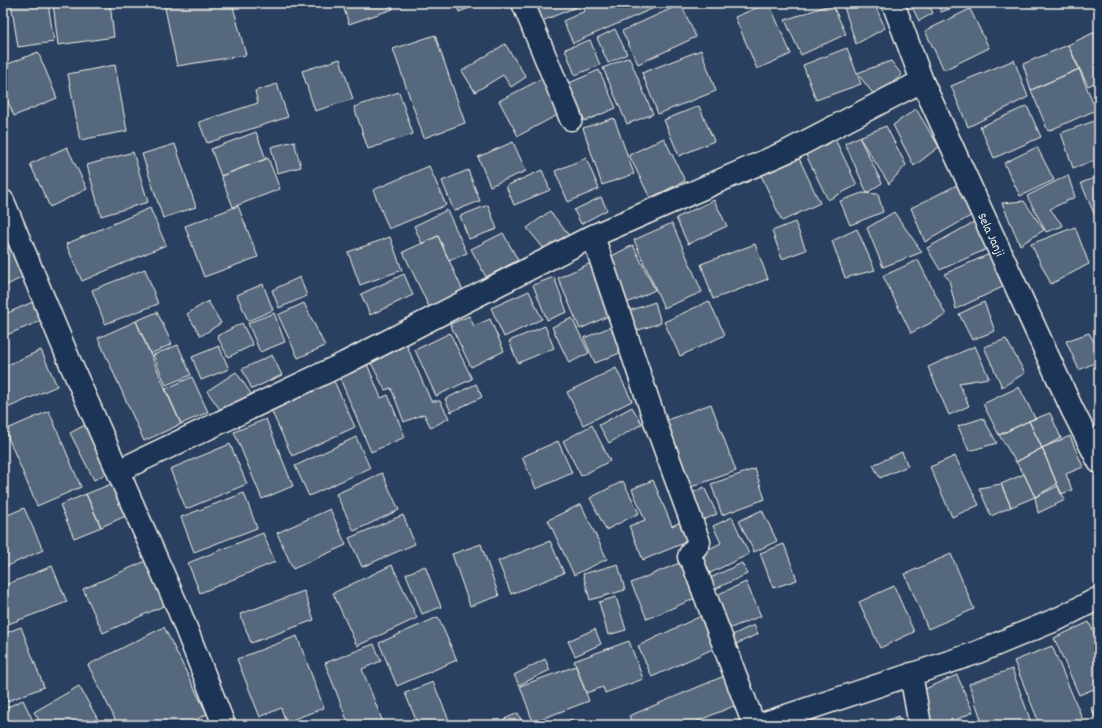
<svg xmlns="http://www.w3.org/2000/svg" width="1102" height="728" font-family="Dekko,sans-serif">
<style>
.building{fill:#56677d;stroke:#f4f1e8}
.lines{fill:none;stroke-linecap:round;stroke-linejoin:round}
.minor-casing{stroke:#f4f1e8;stroke-width:25}
.minor{stroke:#1d3557;stroke-width:22}
.labels{text-anchor:middle;stroke-width:3;stroke-linejoin:round;paint-order:stroke}
.street-label{font-size:13px;fill:#f4f1e8;stroke:#1d3557}
</style>
<rect width="100%" height="100%" fill="#2a4060"/>
<filter id="ink" filterUnits="userSpaceOnUse"><feTurbulence type="fractalNoise" baseFrequency=".025" numOctaves="2"/><feDisplacementMap in="SourceGraphic" scale="8" xChannelSelector="R" yChannelSelector="G"/><feConvolveMatrix kernelMatrix="1 2 1 2 8 2 1 2 1" color-interpolation-filters="sRGB"/></filter>
<g filter="url(#ink)">
<path class="building" d="M11 3H48L54 42 18 47Z
M53 3H110L114 37 58 45Z
M164 3H232L246 55 177 66Z
M342 3H391L393 9 349 24Z
M456 3H482L459 12Z
M528 3H578L579 6 537 23Z
M581 3H661V5L573 43 563 21 585 11Z
M768 3H769L791 54 757 69 735 17Z
M850 3H874L885 28 856 44 844 7Z
M910 3H928L933 13 919 21Z
M937 3H966L941 12Z
M681 4 696 37 638 64 622 31Z
M832 4 846 34 801 55 785 20Z
M970 9 989 48 944 70 925 31Z
M615 29 627 54 608 63 597 38Z
M1099 30V81L1088 86 1068 45Z
M435 35 465 123 424 138 393 49Z
M590 40 600 65 575 75 565 49Z
M505 44 526 77 511 87 503 75 475 92 462 71Z
M1068 45 1079 69 1031 90 1023 64Z
M847 48 861 84 816 100 803 65Z
M701 50 716 91 658 114 642 73Z
M38 52 57 98 14 116 3 90V66Z
M629 57 653 114 627 124 603 68Z
M340 59 353 99 315 111 302 71Z
M1014 60 1028 97 968 127 951 86Z
M891 61 902 75 875 96 857 73Z
M115 65 127 131 80 140 68 74Z
M1079 69 1096 110 1048 131 1031 90Z
M599 70 616 108 585 121 567 84Z
M543 78 561 113 518 136 499 101Z
M277 84 288 117 207 143 199 122 258 103 255 91Z
M1099 88V102L1094 91Z
M399 92 413 134 368 149 354 107Z
M699 106 714 141 679 156 664 120Z
M1027 106 1041 137 994 158 980 127Z
M916 109 939 147 914 166 893 125Z
M614 118 634 174 602 185 583 128Z
M1097 120 1099 126V159L1073 168 1061 133Z
M886 126 906 165 889 184 859 137Z
M256 132 266 159 221 176 211 149Z
M859 137 882 183 867 193 845 143Z
M664 138 685 181 650 198 629 155Z
M835 139 857 185 828 200 805 153Z
M294 141 301 167 277 173 271 147Z
M513 142 526 171 490 186 478 157Z
M175 144 196 207 163 218 142 154Z
M67 147 87 189 50 207 30 164Z
M1037 147 1054 180 1020 196 1004 163Z
M133 152 148 202 101 216 87 165Z
M797 154 820 203 782 221 759 171Z
M268 158 280 189 233 207 221 176Z
M586 158 599 189 568 202 555 171Z
M429 166 446 205 389 229 373 190Z
M468 170 480 201 454 211 442 181Z
M542 170 550 190 514 205 506 186Z
M1068 175 1075 197 1050 209 1063 226 1046 232 1027 196Z
M1099 176V222L1098 223 1081 183Z
M959 184 974 214 925 242 911 208Z
M862 193 878 194 883 212 850 225 840 201Z
M601 197 607 210 581 224 574 210Z
M714 200 727 226 688 244 676 218Z
M1024 201 1044 230 1020 245 1002 203Z
M488 205 497 229 469 239 460 216Z
M238 206 258 257 204 277 185 226Z
M150 208 166 245 82 281 66 244Z
M447 210 467 253 449 261 438 236 422 244 414 226Z
M550 211 571 238 549 255 527 228Z
M894 212 922 252 883 267 867 228Z
M976 221 989 248 940 270 927 248Z
M795 222 806 250 782 259 772 231Z
M672 223 702 292 664 308 634 240Z
M1075 227 1089 264 1051 284 1031 244Z
M857 229 875 270 845 278 832 241Z
M3 231 27 275 3 287Z
M503 233 518 260 486 277 471 249Z
M438 236 463 291 429 307 403 252Z
M390 237 402 270 360 285 348 252Z
M755 244 768 279 713 299 701 264Z
M633 245 655 290 625 304 604 260Z
M992 253 1009 284 956 309 949 280 944 274Z
M918 260 946 315 911 333 883 276Z
M591 263 613 314 580 329 558 278Z
M145 269 158 304 105 324 92 290Z
M404 274 413 295 370 315 361 294Z
M300 277 307 296 279 308 272 290Z
M554 277 567 312 547 320 533 285Z
M263 284 273 310 248 321 237 295Z
M529 291 542 319 504 337 491 308Z
M35 301 43 320 4 336 3 333V315Z
M208 301 221 323 201 336 187 314Z
M709 301 725 335 680 356 664 322Z
M655 302 661 323 629 333 623 313Z
M984 302 995 331 972 340 959 314Z
M304 303 325 346 298 358 278 315Z
M157 312 172 344 150 354 136 321Z
M274 313 285 342 260 352 248 323Z
M469 316 474 326 490 319 504 351 471 367 450 324Z
M572 318 589 353 569 363 552 327Z
M136 321 181 424 144 441 98 338Z
M242 323 253 345 228 357 217 336Z
M615 325 625 351 595 363 584 338Z
M545 326 554 348 518 363 509 341Z
M450 333 472 379 436 396 415 350Z
M1089 333 1099 351V361L1079 370 1066 341Z
M1006 339 1025 373 1002 387 984 347Z
M406 344 431 401H440L449 418 431 428 424 414 404 422 391 388 385 390 370 361Z
M178 345 191 375 166 385 153 355Z
M219 346 229 369 201 380 192 357Z
M975 346 989 378 959 383 969 406 949 415 928 367Z
M41 350 57 386 3 410V367Z
M272 355 282 375 252 389 242 369Z
M367 364 381 398 388 395 405 437 371 452 339 376Z
M616 368 632 401 583 425 567 392Z
M236 372 252 395 223 414 207 391Z
M192 377 208 412 181 424 165 389Z
M334 381 355 427 292 456 271 410Z
M476 384 482 397 451 412 445 399Z
M1019 387 1035 418 999 435 983 404Z
M711 404 736 471 691 487 667 420Z
M632 407 642 424 609 443 599 425Z
M49 411 81 487 37 506 5 430Z
M1050 413 1061 438 1042 448 1029 421Z
M983 418 997 443 969 451 958 426Z
M266 419 293 486 262 499 234 432Z
M1029 421 1042 448 1016 462 999 435Z
M85 425 110 472 94 480 70 433Z
M592 425 610 461 581 476 563 441Z
M1070 436 1083 467 1066 474 1072 490 1061 494 1042 448Z
M356 437 370 468 309 496 295 466Z
M558 441 572 473 536 489 522 457Z
M230 444 247 484 186 509 170 469Z
M1042 448 1057 484 1035 497 1024 474 1016 462Z
M902 452 908 466 880 478 873 465Z
M955 456 979 505 952 517 930 467Z
M755 469 765 499 722 515 711 484Z
M382 473 399 510 354 531 336 494Z
M1024 474 1035 497 1011 507 1001 484Z
M653 480 672 526 683 521 691 540 643 560 629 526 645 520 632 489Z
M623 481 639 513 606 530 590 498Z
M114 483 128 515 101 527 86 494Z
M1001 484 1011 507 991 516 979 488Z
M1058 486 1065 500 1038 513 1035 497Z
M704 487 717 514 696 523 685 497Z
M244 493 257 528 194 552 181 517Z
M86 494 101 527 74 538 60 505Z
M581 504 607 559 574 575 548 520Z
M24 508 43 550 3 568V517Z
M330 509 346 545 293 569 277 533Z
M762 510 777 541 754 552 739 521Z
M403 515 415 544 362 567 349 538Z
M732 517 749 554 704 576 695 556 721 543 713 526Z
M263 533 275 562 200 593 188 563Z
M550 541 564 573 511 594 498 561Z
M481 544 499 596 470 606 452 554Z
M784 544 797 580 773 588 760 553Z
M951 554 974 609 928 629 905 574Z
M150 559 170 603 103 633 83 589Z
M684 561 698 597 647 619 631 583Z
M742 563 747 574 713 590 708 579Z
M618 564 625 590 590 600 583 574Z
M392 565 417 618 357 646 333 593Z
M52 566 67 602 3 626V586Z
M425 566 441 607 422 614 406 574Z
M746 582 761 616 728 629 714 596Z
M894 586 914 632 880 648 859 602Z
M304 591 314 620 251 643 240 614Z
M616 597 626 630 608 635 599 602Z
M703 615 717 647 652 677 638 646Z
M438 617 457 660 397 686 379 643Z
M1089 622 1099 645V687L1079 695 1054 638Z
M754 625 758 634 734 645 730 636Z
M21 627 44 687 3 703V634Z
M164 627 207 714 186 725H118L88 665Z
M595 629 601 644 575 656 568 641Z
M297 636 324 708 286 722 281 708 260 717 237 659Z
M629 641 643 679 605 693 603 687 586 693 574 661Z
M374 644 381 661 362 669 384 725H349L325 663Z
M1052 646 1085 725H1040L1014 661Z
M545 659 550 670 519 685 514 675Z
M576 666 589 701 533 722 520 686Z
M1012 669 1032 725H983L969 684Z
M729 674 741 703 688 725H633L629 716Z
M957 675 973 712 945 725H922L909 696Z
M433 682 451 725H418L405 693Z
M79 686 101 725H42L34 712Z
M23 700 35 725H3V709Z
M1099 704V725L1091 708Z
M518 713 523 725H491Z
M898 716 902 725H876Z
M572 719 574 725H559Z"/>
<g class="lines">
<g class="minor-casing">
<path id="minor" d="M523 3 571 119
M893 3 922 81 1072 409 1099 462
M3 201 72 367 178 608 224 725
M593 236 657 427 699 542C696 550 691 549 689 557L693 563 754 725
M118 471 345 363 593 236 788 151 922 81
M911 674 920 725
M759 725 973 654 1060 618 1099 598"/>
</g>
<use href="#minor" class="minor"/>
</g>
</g>
<g class="labels">
<g class="street-label">
<text transform="translate(992 234) rotate(65)" y="5">Sela Janji</text>
</g>
</g>
<rect width="1102" height="728" fill="none" stroke="#1d3557" stroke-width="16"/>
<rect x="8" y="8" width="1086" height="712" fill="none" stroke="#f4f1e8" stroke-width="1.5" filter="url(#ink)"/>
</svg>
